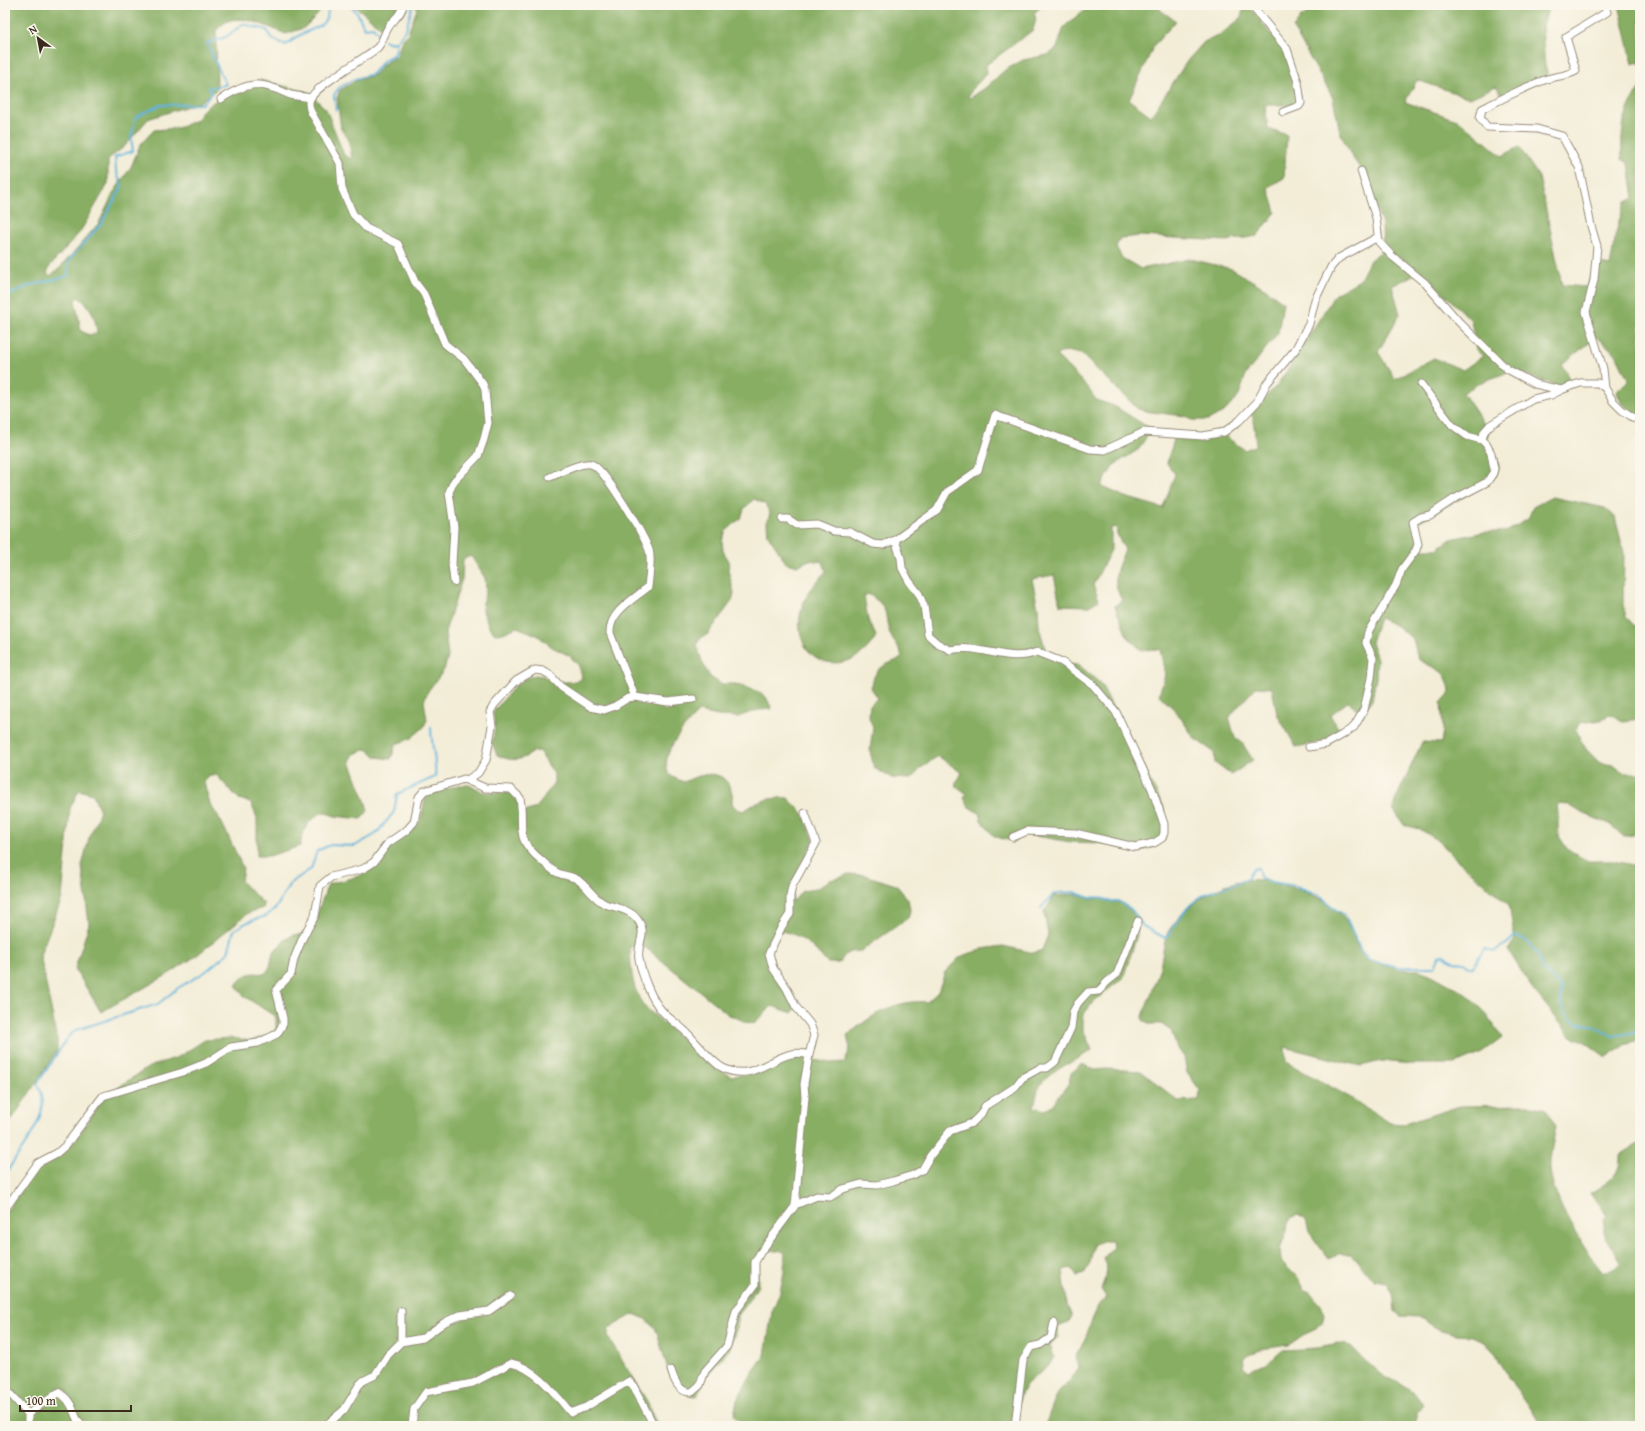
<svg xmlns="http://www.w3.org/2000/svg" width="1645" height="1431" font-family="'Gentium Book Plus',serif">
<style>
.forest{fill:#88ae63;stroke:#626c40;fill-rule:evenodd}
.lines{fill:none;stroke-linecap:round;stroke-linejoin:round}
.stream{stroke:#60b2db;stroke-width:2}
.street-casing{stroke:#978c7a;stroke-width:9}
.street{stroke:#fff;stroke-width:7}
</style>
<rect width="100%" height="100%" fill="#fbf7ec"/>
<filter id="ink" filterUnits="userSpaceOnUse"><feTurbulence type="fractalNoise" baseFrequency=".025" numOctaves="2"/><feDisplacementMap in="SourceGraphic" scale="8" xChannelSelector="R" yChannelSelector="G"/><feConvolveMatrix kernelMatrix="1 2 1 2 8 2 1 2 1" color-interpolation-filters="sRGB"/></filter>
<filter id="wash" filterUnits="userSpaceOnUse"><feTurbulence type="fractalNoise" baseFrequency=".012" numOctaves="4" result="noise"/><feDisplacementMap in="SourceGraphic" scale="16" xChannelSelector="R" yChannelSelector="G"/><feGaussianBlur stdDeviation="0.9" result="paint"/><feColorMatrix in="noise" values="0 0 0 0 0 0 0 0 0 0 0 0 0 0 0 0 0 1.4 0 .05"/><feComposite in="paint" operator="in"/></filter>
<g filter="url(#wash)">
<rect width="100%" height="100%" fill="#f3edd7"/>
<path class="forest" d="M5 5H327L304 28 286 34C270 28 242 13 226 22 222 24 219 28 216 31L217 89 200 102 148 119 124 147 108 159V184L80 232 50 266 47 273 50 276 60 268 99 223 114 192 131 167 140 145 154 130 178 128 196 120 204 109 226 93 260 80 308 92 326 109 344 155 352 159 348 138 341 129 337 98 340 90 355 81 374 75 383 64 397 56 401 42 408 33 417 9 413 5H1043L1034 13 1036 19 1033 30 986 65 987 72C981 81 972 87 968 97L970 98 985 88 1005 70 1023 60 1048 55 1057 48 1064 27 1090 5H1160V10L1176 21 1154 45 1129 100 1151 116 1188 60 1204 42 1221 34 1240 19 1245 5H1248L1287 54 1294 78 1297 105H1265L1268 129 1287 135 1284 178 1268 187 1276 212 1257 236 1226 241 1141 236 1120 238 1116 247 1122 258 1141 269 1190 259 1232 269 1266 289 1283 302 1278 333 1246 374 1239 396 1225 411 1208 420H1192L1185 416 1151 412 1138 409 1081 354 1066 351 1056 355 1088 388 1096 400 1114 406 1151 429 1139 449 1114 465 1101 486 1125 497 1163 508 1175 474 1167 463 1175 436H1208L1223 430 1229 439 1245 450 1256 445 1253 417 1248 412 1261 402 1277 385 1294 360 1335 294 1360 280 1370 260 1383 250 1382 224 1368 180 1351 155 1340 132 1333 98 1293 28 1301 17 1315 8V5H1549L1542 29 1545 66 1548 76 1503 96 1496 86 1470 98 1417 80 1405 102 1460 121 1502 156 1519 147 1539 177 1562 285 1586 287 1597 263 1610 266 1618 224 1625 203 1634 198 1629 163 1622 159C1621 126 1623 115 1640 87V419L1623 404 1616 392 1629 381 1616 354 1597 337 1562 364 1572 385 1565 389 1514 370 1479 383 1463 393 1488 430V443L1497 458 1499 467 1496 476 1489 483 1416 523 1420 549H1437L1451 539 1484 532H1506L1528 519 1533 507 1552 497 1605 508 1615 517 1624 553 1623 605 1626 617 1640 631V719L1622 721 1615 716 1609 715 1601 720 1580 723 1575 730 1586 749 1600 763 1613 765 1624 773H1640V833L1624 837 1610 824 1582 813 1569 805 1557 804 1558 814V835L1568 850 1588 861H1613L1633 865 1640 874V1041L1624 1045 1606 1057 1584 1041 1570 1035 1532 988 1508 950 1515 940 1509 905 1456 859 1440 842 1420 829 1404 825 1393 809 1395 801 1422 742 1441 743 1443 730 1441 703 1450 693C1447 667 1436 671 1418 659L1413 639 1395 625 1379 618 1371 642 1377 659 1376 678 1372 700 1361 715 1349 701 1330 715 1341 732 1322 742 1296 747 1277 714 1272 688 1256 687 1229 717 1235 738 1240 740 1253 760 1231 775 1215 763 1214 752 1195 739 1176 711 1159 695 1165 675 1160 649 1141 650 1127 636 1115 606 1122 600C1111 580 1116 570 1125 550L1117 534 1116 527 1111 528V550L1093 585 1099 600 1089 606 1060 605 1054 575 1032 579 1038 608 1039 627 1046 651 1061 664 1079 665 1101 684 1163 806 1167 824 1164 839 1157 846 1143 850 1125 849 1101 843 1071 842 1025 834 1007 840 994 836 981 820 979 813 969 807 964 798 967 794 955 785 962 773 938 756 921 768 911 779 892 778 874 768 870 751 873 727 869 717 870 705 878 698 871 688C875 666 884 666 902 658 900 644 895 646 891 636 882 616 893 609 868 594L864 596 868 620 876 636C853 679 794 669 800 616 802 599 815 583 826 571L823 562 809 560 797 566 786 563 768 535 767 523 770 513 765 504 754 499 744 509 741 518 726 531 722 541 723 551 729 561 728 570 734 593 732 601 708 634 699 639 697 646 703 664 710 677 721 684H736L759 692 766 697 772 709 758 710 738 717 718 716 699 712C687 723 662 751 667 769 669 777 677 779 684 782 702 773 725 767 732 793 733 797 731 802 733 805 736 809 739 810 744 811 757 801 770 797 788 798L803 813 814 840 791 884 793 902 802 891 816 889 830 880 842 877 848 874 864 875 896 885 908 899 910 910 908 918 861 951 850 952 845 955 839 963H827C814 947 797 930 775 931L767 952 795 1010 792 1013 772 1006 753 1024C744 1023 738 1017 729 1015L645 947 630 946C631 967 631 991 646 1008L716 1068 731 1076 761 1073 786 1060 799 1057 831 1063 845 1062 850 1048 847 1036C870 1016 895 999 927 1002L938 992 945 972 960 957 982 949 1003 946 1034 953 1042 950 1048 935 1044 912 1054 896 1076 894 1091 899 1098 898 1119 902 1132 911 1137 918V936L1123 978 1094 1001 1083 1015V1030L1092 1050C1077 1061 1050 1069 1040 1086 1037 1091 1036 1100 1034 1107L1045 1110 1053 1104 1069 1083 1071 1073 1082 1064 1095 1070 1107 1069 1141 1071 1178 1101 1199 1100 1200 1090 1187 1073 1184 1057 1176 1046 1171 1030 1161 1024H1148L1142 1019C1148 1002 1155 985 1160 967 1162 958 1164 940 1168 932 1187 902 1226 876 1262 880 1270 880 1278 884 1285 886 1306 890 1329 900 1343 917 1352 928 1356 945 1364 958L1398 969 1419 970 1432 975 1468 995 1486 1013 1502 1038 1482 1053 1455 1064H1411L1381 1061 1361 1066 1285 1047 1286 1062 1351 1098 1390 1123 1404 1124 1460 1106 1528 1105 1546 1109 1556 1126C1554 1139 1549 1156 1550 1169 1553 1201 1583 1248 1603 1273L1621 1264 1606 1239 1603 1218 1606 1215 1591 1193C1607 1182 1621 1177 1620 1155L1640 1143V1426H1542L1514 1385 1496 1354 1484 1341 1471 1336 1457 1335 1441 1331 1420 1317 1400 1316 1395 1311 1393 1294 1387 1283 1374 1281 1351 1254H1338L1328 1258 1309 1232 1306 1220 1298 1215 1292 1217 1288 1223 1287 1230 1280 1250 1281 1261 1297 1277 1303 1289 1310 1292 1320 1304 1324 1314 1322 1323 1316 1329 1303 1335 1289 1345 1260 1349 1245 1358 1243 1366 1249 1371 1268 1363 1283 1350 1318 1348 1339 1344 1351 1346 1369 1365 1389 1378 1412 1390 1423 1404 1417 1413V1426H1045L1057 1393 1072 1378 1078 1368 1075 1357C1090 1337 1089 1315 1106 1297L1101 1289C1105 1278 1110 1269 1104 1258L1113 1247 1112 1240H1106L1094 1244 1090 1263 1084 1274 1077 1276 1070 1268 1063 1270 1067 1304 1072 1316 1068 1323 1058 1327V1337L1050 1345 1054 1357C1047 1371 1036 1374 1026 1385 1022 1389 1012 1420 1012 1426H744L734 1416 737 1400 752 1373 765 1355 772 1312 780 1292 784 1272 785 1252 767 1250 757 1264 758 1284 755 1291 737 1316V1327L729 1350 707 1375 697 1396 690 1395 669 1372 655 1327 645 1319 634 1314 609 1328 608 1337C621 1358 633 1380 647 1401 652 1410 652 1419 660 1426H5V1213L10 1206 33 1174 44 1163 63 1153 76 1139 102 1100 126 1082 149 1067 178 1057 205 1040 232 1038 251 1041 268 1035 276 1029V1017L244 996 236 985C246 973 250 972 265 974L270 967 273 952 285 940 293 935 310 934 328 884C343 880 366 877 377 865 384 857 387 848 396 841 403 836 413 833 418 824 424 815 422 804 427 795L459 785H471L483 792 512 793C518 800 516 805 524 812L536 808 544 798 554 782V774L539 751C531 751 531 754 525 757 515 762 506 759 497 755L492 743 495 727 493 712 515 686 524 679 535 675 544 676 551 682H571L582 679 579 666 570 656 552 647 537 635 517 627 503 633 495 634 489 627 482 608 486 589 485 578 471 556 463 559 462 579 445 632 448 657 444 670 428 691 424 701 427 720 423 728 410 739 396 744 391 759 377 757 367 749 354 754 350 761 366 803 368 811 361 819 335 816 323 812C307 821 303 829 300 846L269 856H257V818L251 803 239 799 216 775H208L204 783 210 804 221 821 243 868 241 881 264 904 263 908 248 913 196 956 167 975 101 1012 75 969 89 924 82 866 89 838 100 811 93 794 79 790 70 808 62 898 40 955 57 1038V1051L5 1130ZM1421 271 1471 320 1476 350 1483 356 1463 370 1434 358 1395 379 1378 352 1400 314 1392 286ZM78 297C91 304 96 319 97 333L89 335 81 331 75 300Z
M350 5H401L391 20 381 28 360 10Z
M1619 5H1640V65L1638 62 1633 64Z"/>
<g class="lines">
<path class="stream" d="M349 5 358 14 364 28 373 27 381 37
M384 40 392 43 397 41
M336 110 334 95 339 88 352 80 372 74 384 60 395 54 397 41 406 29 413 5
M5 297 28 286 68 276 69 260 101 224 122 187 116 170 115 157 133 151 131 137 136 117 160 105 202 104 212 93 208 88 226 85 207 43 226 37 243 24 267 30 271 38 285 45C291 42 295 38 300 35 313 28 327 28 328 10L332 6 342 5
M1041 908 1053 895 1058 893 1074 892 1090 898 1097 897 1110 901H1118L1132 910 1143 926 1165 938C1178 924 1184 906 1202 896 1217 887 1234 887 1248 878 1250 873 1251 868 1258 868L1260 877 1266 881 1296 886 1319 895 1336 910 1345 915 1361 951 1369 960 1399 967H1435L1439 956 1444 955 1454 962 1464 963 1469 967H1473L1484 949 1494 951 1508 943 1515 936 1527 941 1539 956 1542 970 1561 986V1005L1569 1018 1577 1024 1593 1025 1612 1036 1640 1032
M5 1175C18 1151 57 1112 37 1084L69 1036 76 1030 158 1004 178 988 205 972 228 953 234 930 248 922 266 916 276 908 290 883 311 869 317 851 330 845 355 846 376 834 394 812 397 794 435 777C437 760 431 744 431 727"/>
</g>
</g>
<g filter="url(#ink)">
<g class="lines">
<g class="street-casing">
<path id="street" d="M403 5C402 15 392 20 388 28 384 34 383 41 378 47 367 58 309 88 309 103 309 106 310 110 311 112L340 163 342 189 353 214 366 228 398 244 415 282 424 294 445 344 464 359 483 384 485 390 488 423 484 439 478 456 454 481 449 492 454 527 452 564 454 582
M1251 5 1287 49 1298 82 1301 103 1299 106 1283 112
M1604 5 1607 12 1566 37 1576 71C1565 77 1558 75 1547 79 1525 87 1503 98 1482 109L1480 118 1487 127 1537 129 1562 136 1579 167 1591 226 1597 246 1594 280 1586 312 1603 369 1605 388
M221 99C249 81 259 81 288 94 295 97 303 96 310 98
M1361 171 1376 218 1379 242 1392 256 1425 283 1459 322 1507 369 1535 384 1561 390 1580 383H1598L1605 388 1613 401 1622 410 1640 422
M1482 440 1484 432 1490 425 1533 399 1551 395 1561 390
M550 477C560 473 581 462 591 464 604 467 644 536 649 550 652 560 649 576 648 587 634 599 609 612 610 633L635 697
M782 519H788L797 525 817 524 834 531 850 532 873 544 883 545 895 540 937 510 947 492 978 470 995 415 1090 449 1105 450 1144 432 1203 436 1224 432 1239 421 1257 402 1267 383 1295 350 1309 324 1315 300 1331 267 1339 258 1378 237
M895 540 901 558 902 568 909 581 919 594 924 606 928 635 937 643 950 650C981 643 1008 664 1037 652L1062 662 1093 685 1116 712 1152 789 1164 824V833L1162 838 1154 843 1135 847 1075 833 1027 831 1013 837
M1309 747 1326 744 1342 735 1354 727 1364 710 1371 678 1373 658 1366 643 1368 632 1396 585 1402 569 1416 550 1418 544 1413 522 1421 517 1430 515 1454 499 1487 482 1493 473 1494 469 1491 453 1486 444 1482 440 1467 436 1452 425 1421 384
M467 780 478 773 486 760 492 726 490 712 494 705 516 681 535 670 543 671 550 675 561 687 591 707 604 710 615 706 628 698 635 697 668 702 693 699
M805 813 816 843 792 886 790 896V914L782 926 769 953 773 968 786 987 796 1007 810 1024 814 1035 809 1055
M795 1205 817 1196 830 1197 843 1189 861 1184 877 1185 893 1181 913 1175 922 1170 930 1156 950 1131 972 1123 981 1114 985 1106 1015 1087 1022 1078 1040 1068H1047L1055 1062 1071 1028 1073 1012 1078 1003 1088 992 1099 991 1107 982 1117 974 1138 921
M5 1209 38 1163 57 1153 66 1145 103 1096 183 1072 206 1063 231 1047 258 1043 277 1034 283 1024V1018L276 990 291 974 294 959 303 937 315 916 320 886 331 877 363 869 374 862 388 843 407 830 414 822 419 797 424 791 464 779 485 788 511 789 520 798C525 828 513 837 541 860 546 864 552 871 558 873 565 876 572 876 578 880 588 887 594 899 605 904 616 908 630 909 637 919 649 933 636 943 639 959 642 975 651 999 662 1011 670 1020 681 1026 689 1035 699 1046 709 1059 721 1067 757 1087 778 1044 809 1055L804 1084 805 1097 795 1206 760 1253 755 1262V1285L736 1311 727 1346 705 1371 700 1385 692 1392C679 1393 674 1380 671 1370
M401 1342V1311
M5 1388 28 1414V1426
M28 1414 59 1392C62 1395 67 1398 69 1402 76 1411 73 1420 85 1426
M325 1426 344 1410 359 1385 363 1381 375 1375 388 1355 401 1342 423 1338 445 1322 460 1315 489 1311 510 1296
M412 1426 414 1409 426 1392 473 1383 511 1363C536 1368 556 1395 571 1413L586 1407 629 1381 634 1387 654 1426
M1015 1426 1023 1360 1031 1347 1040 1345 1051 1337 1054 1323"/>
</g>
<use href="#street" class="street"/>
</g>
</g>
<rect width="1645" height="1431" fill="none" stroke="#fbf7ec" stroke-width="20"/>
<g transform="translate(38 38) rotate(328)" stroke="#fbf7ec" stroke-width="3" paint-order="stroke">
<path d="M0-3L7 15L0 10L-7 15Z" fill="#3b2a1e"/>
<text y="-6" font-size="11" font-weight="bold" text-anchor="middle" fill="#3b2a1e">N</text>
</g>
<path d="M20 1405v6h111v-6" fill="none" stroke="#3b2a1e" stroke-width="2"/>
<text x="26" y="1405" font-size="12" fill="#3b2a1e" stroke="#fbf7ec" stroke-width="3" paint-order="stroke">100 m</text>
</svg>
